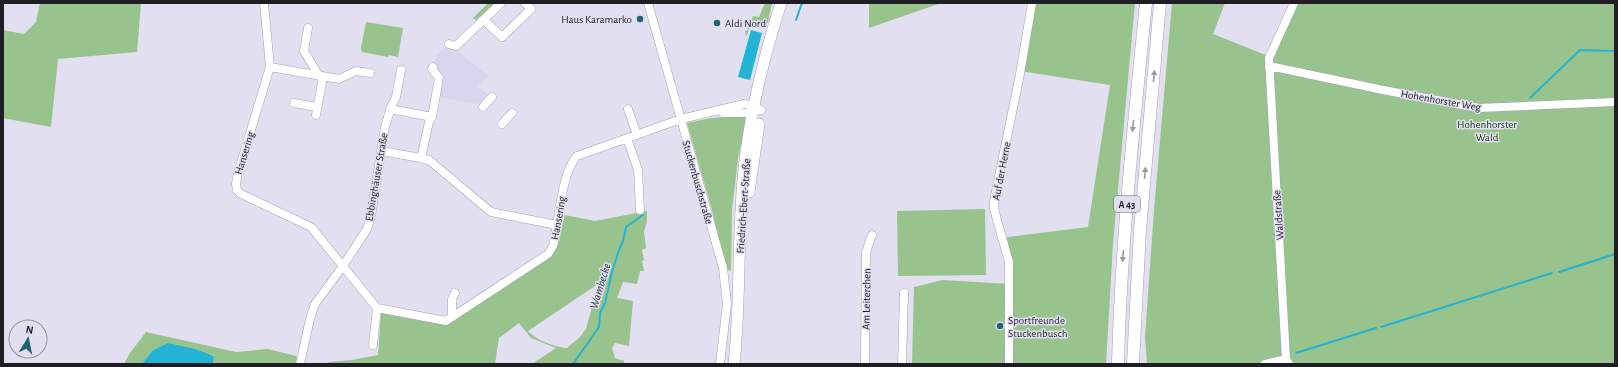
<svg xmlns="http://www.w3.org/2000/svg" width="1618" height="367" font-family="'Alegreya Sans',sans-serif">
<style>
.built{fill:#d9d5ee}
.green{fill:#98c38d;fill-rule:evenodd}
.water{fill:#22b3d5}
.lines{fill:none;stroke-linecap:round;stroke-linejoin:round}
.stream{stroke:#22b3d5;stroke-width:2}
.minor-casing{stroke:#a5a3b3;stroke-width:9}
.major-casing{stroke:#a5a3b3;stroke-width:12}
.highway-casing{stroke:#a5a3b3;stroke-width:13}
.minor{stroke:#fff;stroke-width:8}
.major{stroke:#fff;stroke-width:11}
.highway{stroke:#fff;stroke-width:12}
.oneway{fill:#9a9a9c}
.poi-dot{fill:#1d6474;stroke:#e1dff0;stroke-width:1.5}
.labels{text-anchor:middle;stroke-width:3;stroke-linejoin:round;paint-order:stroke}
.shield{fill:#e1dff0;stroke:#595861;stroke-width:1}
.shield-label{font-size:10px;font-weight:bold;fill:#1f1e24}
.poi-label{font-size:11px;fill:#1f1e24;stroke:#e1dff0;text-anchor:start}
.street-label{font-size:11px;fill:#1f1e24;stroke:#e1dff0}
.park-label{font-size:11px;fill:#0c3500;stroke:#e1dff0}
.water-label{font-size:12px;font-style:italic;fill:#1c3239;stroke:#e1dff0}
</style>
<rect width="100%" height="100%" fill="#e1dff0"/>
<path class="built" d="M448 45 455 49 488 76 478 87 487 94 478 104 438 97 434 67 436 56Z"/>
<path class="green" d="M40 3H141L137 52 58 59 51 127 3 118V30L24 34 36 22Z
M488 3H495L476 20 473 18Z
M765 3H772L768 23 752 21 746 37 745 31H747L753 16 759 17Z
M869 3H941L869 28Z
M1030 3H1135L1113 244 1106 364H912L914 287 943 280 1008 284 1001 238 1088 227 1110 85 1020 71Z
M1172 3H1225L1213 34 1273 58 1296 3H1615V364H1147L1145 337 1154 210Z
M366 22 403 28 398 57 389 55 388 57 362 52 361 48Z
M747 116 738 159 732 209 731 271 726 269 712 210 687 123 711 118Z
M985 209 986 275 898 276 897 211Z
M647 211V221L644 232 646 248 642 250 644 260 642 261 644 271H640L637 284 623 282 617 298 633 301 629 346 615 343 612 348 615 358 624 361V364H532L556 348 531 338 519 323 499 338 495 364H325L329 362 352 360 378 355 381 313 448 324 550 256 555 251 565 215 595 221ZM598 284 586 329 580 337 567 348C557 348 534 339 528 331Z
M146 332 236 352 268 349 296 356 298 359V364H213L214 355 152 351 142 364H124L130 353Z"/>
<path class="water" d="M751 30 762 33 750 80 738 77Z
M168 343 195 349 214 356 213 364H142L152 351Z"/>
<g class="lines">
<path class="stream" d="M796 20 802 3
M1530 98 1580 50 1615 51
M1559 272 1615 254
M1381 327 1552 273
M1296 353 1376 328
M573 364 599 327 600 313 605 303 612 272 619 250 623 241 626 227 643 215"/>
<g class="minor-casing">
<path id="minor" d="M264 3 270 67 238 173 236 184 237 190 241 194 311 227 377 308 446 321 548 254 553 246C559 222 561 173 577 156L681 119 744 104 755 106 761 110
M648 3 723 268 727 304 720 364
M484 20 502 37 531 9 525 3
M308 28 304 51 319 76
M449 44 456 46 501 3
M1269 66 1383 90 1479 108 1615 102
M270 67 339 79 356 71 370 73
M294 103 317 107
M483 107 492 97
M390 109 432 117
M628 109 637 135
M723 113H753L757 111
M316 115 323 77
M502 124 512 113
M627 138 638 170 640 210
M381 151 421 158 429 122 432 117 439 78 432 69 433 67
M421 158 429 160 491 212 557 225
M452 317V299L455 293
M373 345 377 308
M300 364 310 319 315 304 343 266 367 229 371 216 385 127 391 107 396 97 401 70
M865 364 866 252 872 235
M902 364 904 293
M1009 364V262L994 209V201L1020 74 1032 3
M1265 364 1286 359
M1289 364 1286 359 1269 58 1294 3"/>
</g>
<g class="major-casing">
<path id="major" d="M749 192 759 124
M734 364C741 299 737 234 744 169 750 113 764 56 781 3"/>
</g>
<g class="highway-casing">
<path id="highway" d="M1118 364C1121 243 1134 123 1146 3
M1133 364 1140 230 1160 3"/>
</g>
<use href="#minor" class="minor"/>
<use href="#major" class="major"/>
<use href="#highway" class="highway"/>
</g>
<defs><path id="oneway-solid" d="M-6-.8H1V-3.2L6.5 0L1 3.2V.8H-6Z"/></defs>
<g class="oneway">
<use href="#oneway-solid" transform="translate(1154 76) rotate(-85)"/>
<use href="#oneway-solid" transform="translate(1133 126) rotate(96)"/>
<use href="#oneway-solid" transform="translate(1145 173) rotate(-85)"/>
<use href="#oneway-solid" transform="translate(1123 256) rotate(94)"/>
</g>
<g class="poi-dot">
<circle cx="640" cy="19" r="4"/>
<circle cx="717" cy="23" r="4"/>
<circle cx="1000" cy="326" r="4"/>
</g>
<g class="labels">
<rect class="shield" x="1114" y="196" width="26" height="16" rx="3"/>
<g class="shield-label">
<text x="1127" y="208">A 43</text>
</g>
<g class="poi-label">
<text x="632" y="23" text-anchor="end">Haus Karamarko</text>
<text x="725" y="27">Aldi Nord</text>
<text x="1008" y="324">Sportfreunde<tspan x="1008" dy="13">Stuckenbusch</tspan></text>
</g>
<g class="street-label">
<text transform="translate(1441 100) rotate(10)" y="4">Hohenhorster Weg</text>
<text transform="translate(244 153) rotate(-73)" y="4">Hansering</text>
<text transform="translate(1001 171) rotate(-79)" y="4">Auf der Herne</text>
<text transform="translate(376 177) rotate(-80)" y="4">Ebbinghäuser Straße</text>
<text transform="translate(698 182) rotate(74)" y="4">Stuckenbuschstraße</text>
<text transform="translate(743 206) rotate(-86)" y="4">Friedrich-Ebert-Straße</text>
<text transform="translate(1278 215) rotate(-94)" y="4">Waldstraße</text>
<text transform="translate(558 218) rotate(-80)" y="4">Hansering</text>
<text transform="translate(866 299) rotate(-89)" y="4">Am Leiterchen</text>
</g>
<g class="park-label">
<text x="1487" y="128">Hohenhorster<tspan x="1487" dy="13">Wald</tspan></text>
</g>
<g class="water-label">
<text transform="translate(600 286) rotate(-73)" y="4">Wambecke</text>
</g>
</g>
<rect width="1618" height="367" fill="none" stroke="#1f1e24" stroke-width="8"/>
<g transform="translate(28 339) rotate(10)"><circle r="19" fill="#e1dff0" stroke="#93929e"/>
<path d="M0-3L7 15L0 10L-7 15Z" fill="#1d6474"/>
<text y="-6" font-size="11" font-weight="bold" text-anchor="middle" fill="#1f1e24">N</text>
</g>
</svg>
